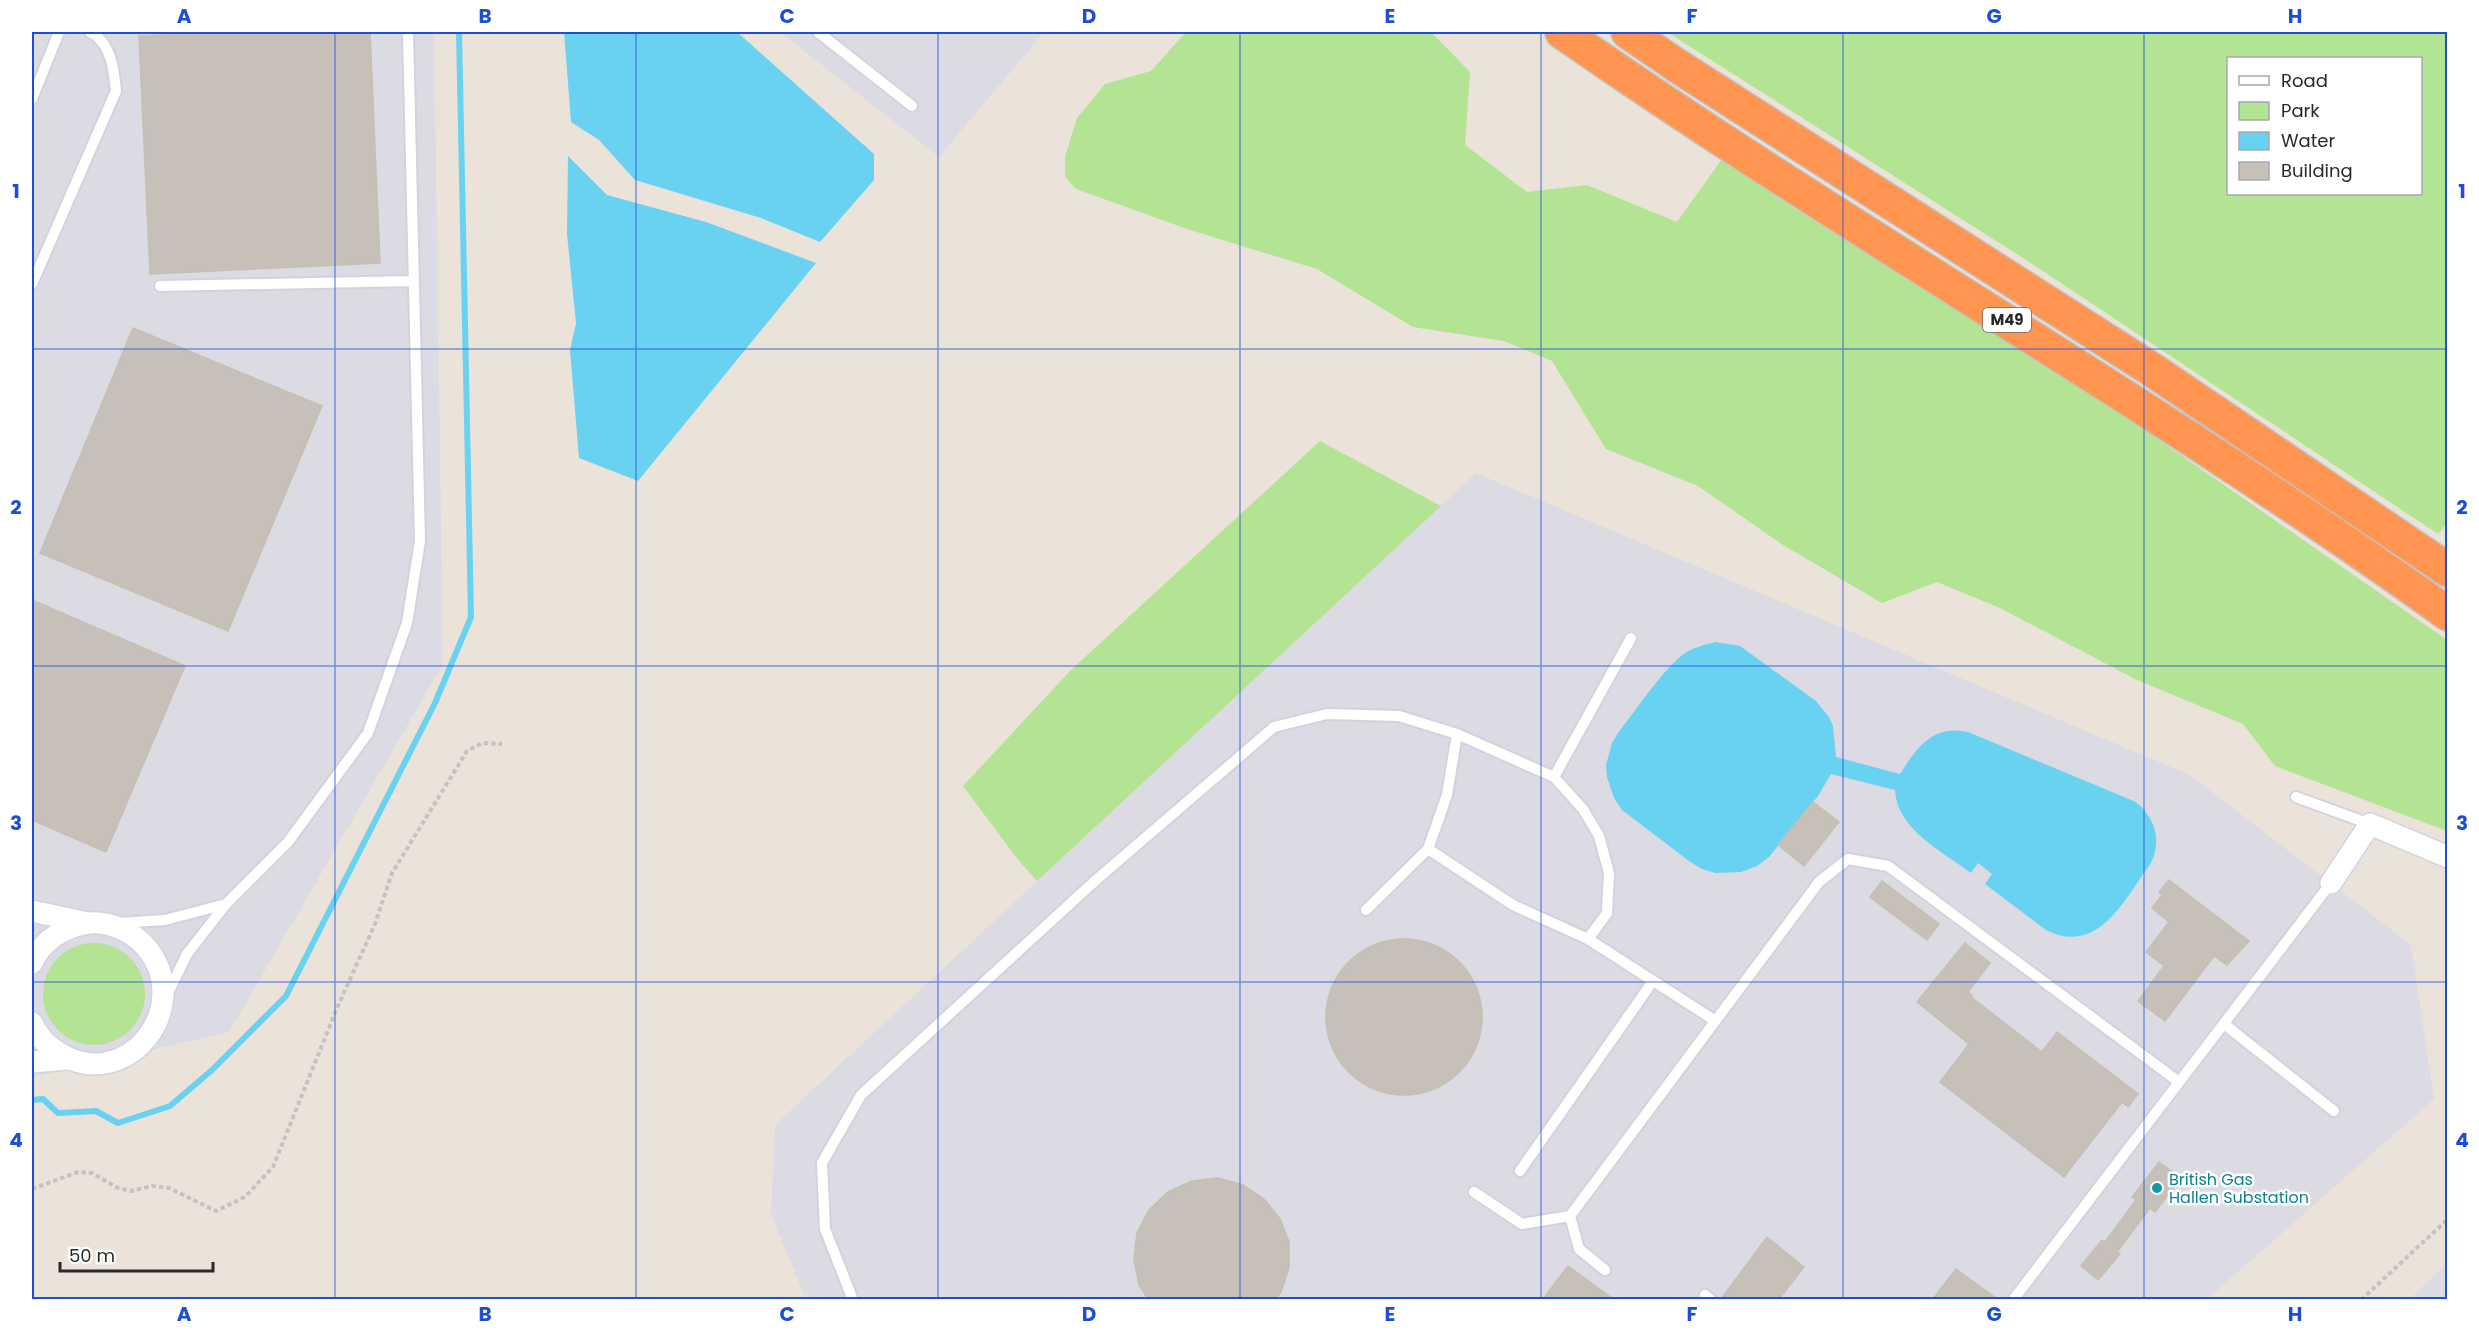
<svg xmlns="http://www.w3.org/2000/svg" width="2479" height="1331" font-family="Poppins,sans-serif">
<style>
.industrial{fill:#dcdae3}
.green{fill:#b2e494;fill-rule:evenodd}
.water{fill:#69d2f1}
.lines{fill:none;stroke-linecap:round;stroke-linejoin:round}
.stream{stroke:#69d2f1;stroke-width:6}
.building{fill:#c6c0b9;stroke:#c6bfb3;stroke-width:1.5}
.service-casing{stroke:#cfd3e2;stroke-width:14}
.minor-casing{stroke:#cfd3e2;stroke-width:24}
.motorway-casing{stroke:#c3c3c3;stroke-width:36}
.path{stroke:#c3c3c3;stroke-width:4;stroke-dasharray:4.5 3;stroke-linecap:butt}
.service{stroke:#fff;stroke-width:10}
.minor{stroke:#fff;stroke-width:21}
.motorway{stroke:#ff9550;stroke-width:33}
.grid{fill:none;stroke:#1d4ed8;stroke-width:1.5;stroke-opacity:0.55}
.culture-dot{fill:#0f9aa8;stroke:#fff;stroke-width:2}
.labels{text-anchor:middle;stroke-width:5;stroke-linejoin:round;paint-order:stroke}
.shield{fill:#fff;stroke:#686868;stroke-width:1.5}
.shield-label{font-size:15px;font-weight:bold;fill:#282828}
.culture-label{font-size:16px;fill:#0d838f;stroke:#fff;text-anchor:start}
.neatline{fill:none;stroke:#1d4ed8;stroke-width:2}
.grid-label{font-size:20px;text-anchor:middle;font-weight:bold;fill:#1d4ed8}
</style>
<rect width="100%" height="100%" fill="#ebe3d9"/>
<path class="industrial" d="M32 32H434L443 664 229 1032 32 1077Z
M780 32H1044L939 157Z
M1476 473 2190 775 2411 945 2434 1099 2207 1299H806L771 1215 775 1125Z
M2447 1263V1299H2410Z"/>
<path class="green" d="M1186 32H1431L1470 72 1465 145 1527 192 1587 185 1677 222 1722 159 1781 200 2102 400 2447 640V831L2275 766 2243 724 2135 679 2000 608 1937 582 1882 603 1783 545 1698 486 1606 449 1552 361 1504 341 1413 327 1317 269 1190 230 1076 189 1065 177V157L1077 118 1105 84 1151 71Z
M1667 32H2447V523L2438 534 2031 263ZM2228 58H2420V194H2228Z
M1320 441 1441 506 1037 881 1019 861 963 786 1071 670Z
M43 994a51 51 0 1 1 102 0a51 51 0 1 1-102 0Z"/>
<path class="water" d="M564 32H737L874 154V180L820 242 761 218 635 180 599 140 571 122Z
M568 156 607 195 706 222 816 263 638 481 579 458 570 350 576 323 567 234Z
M1716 642 1740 646 1816 701 1829 717 1833 726 1836 757 1900 774C1917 747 1933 724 1968 732L2136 802C2155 818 2162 840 2151 863 2125 898 2099 957 2046 930L1985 884 1992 874 1978 863 1971 873C1942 851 1897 830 1895 790L1831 774 1818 796 1769 857 1757 866 1741 872 1715 873 1702 869 1689 861 1622 810 1614 798 1607 777 1606 765 1612 743 1618 733C1636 710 1659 675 1681 656 1691 648 1703 645 1716 642Z"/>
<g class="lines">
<path class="stream" d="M32 1100 43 1099 58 1113 96 1111 118 1123 170 1106 212 1070 286 996 435 703 471 617 459 32"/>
</g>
<path class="building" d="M234 32H370L380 263 150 274 139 36Z
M133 328 322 406 228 631 40 553Z
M32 600 185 666 106 852 32 820Z
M1813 802 1839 822 1804 866 1778 845Z
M2169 880 2249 941 2227 965 2214 956 2165 1021 2138 1001 2164 966 2146 952 2169 922 2152 908 2162 895 2159 892Z
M1882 881 1939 924 1927 940 1870 897Z
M1326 1017a78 78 0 1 1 156 0a78 78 0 1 1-156 0Z
M1965 943 1990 963 1968 992 1972 995 1971 997 2042 1052 2057 1032 2138 1094 2128 1107 2122 1102 2064 1177 1940 1082 1969 1044 1917 1002Z
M2159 1162 2181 1178 2155 1212 2150 1208 2117 1252 2120 1254 2098 1280 2081 1266 2102 1240 2105 1242 2136 1200 2132 1197Z
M1218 1178 1243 1185 1264 1199 1280 1219 1289 1242V1268L1281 1292 1276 1299H1148L1139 1285 1134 1259 1137 1233 1149 1210 1168 1192 1192 1181Z
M1767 1237 1804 1267 1779 1299H1721Z
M1568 1266 1613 1299H1543Z
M1956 1269 1997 1299H1933Z"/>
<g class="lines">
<g class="service-casing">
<path id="service" d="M818 32 912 106
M32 99 59 32
M32 284 116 91C114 70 111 42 90 32
M160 286 414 281
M1554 777 1631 638
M2296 797 2370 824
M1428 849 1513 905 1588 939 1714 1020
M1366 910 1428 849 1447 795 1457 734
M118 923 165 920 226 904
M166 997 187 954 226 904 288 842 368 733 407 623 420 541 408 32
M2224 1024 2334 1111
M1520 1171 1653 981
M1474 1192 1522 1224 1570 1216 1819 882 1848 859 1888 866 2179 1082
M1570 1216 1579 1249 1605 1270
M1705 1295 1711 1300
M853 1300 825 1229 822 1163 861 1095 1096 880 1274 727 1327 714 1399 716 1457 734 1554 777 1583 809 1599 836 1609 873 1607 913 1588 939
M2013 1300 2331 883"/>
</g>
<g class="minor-casing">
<path id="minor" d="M2331 883 2370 824 2448 857
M32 911 87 923
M32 963C41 941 65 926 89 923 110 921 133 932 146 947 196 1007 126 1095 59 1053 47 1045 38 1037 32 1023
M32 1062 68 1059"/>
</g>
<g class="motorway-casing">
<path id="motorway" d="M1562 32C1852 234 2161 407 2448 614
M1628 32 1676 65 2154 371 2448 570"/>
</g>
<path class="path" d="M32 1189 78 1172 92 1173 118 1188 131 1191 152 1186 169 1188 216 1211 245 1197 273 1167 337 1008 375 924 392 873 467 751 482 743 502 744
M2361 1300 2448 1219"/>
<use href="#service" class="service"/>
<use href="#minor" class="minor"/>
<use href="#motorway" class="motorway"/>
</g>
<path class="grid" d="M335 32V1300M636 32V1300M938 32V1300M1240 32V1300M1541 32V1300M1843 32V1300M2144 32V1300M32 349H2448M32 666H2448M32 982H2448"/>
<circle class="culture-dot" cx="2157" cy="1188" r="6"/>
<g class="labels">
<rect class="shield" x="1983" y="308" width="48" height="24" rx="4.5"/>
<g class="shield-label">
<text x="2007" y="325">M49</text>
</g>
<g class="culture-label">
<text x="2169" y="1185">British Gas<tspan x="2169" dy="18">Hallen Substation</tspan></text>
</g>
</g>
<rect width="2479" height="1331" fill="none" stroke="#ffffff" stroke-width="66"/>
<rect x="2227" y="57" width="195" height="138" fill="#ffffff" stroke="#a9a9a9" stroke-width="1.5"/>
<rect x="2239" y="76" width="30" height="9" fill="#ffffff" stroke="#a9a9a9" stroke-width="1.5"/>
<text x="2281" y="87" font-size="18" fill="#282828">Road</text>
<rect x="2239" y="102" width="30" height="18" fill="#b2e494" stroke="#a9a9a9" stroke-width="1.5"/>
<text x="2281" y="117" font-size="18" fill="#282828">Park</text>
<rect x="2239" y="132" width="30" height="18" fill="#69d2f1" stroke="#a9a9a9" stroke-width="1.5"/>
<text x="2281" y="147" font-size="18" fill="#282828">Water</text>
<rect x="2239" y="162" width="30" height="18" fill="#c6c0b9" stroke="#a9a9a9" stroke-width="1.5"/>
<text x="2281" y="177" font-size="18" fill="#282828">Building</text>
<path d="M60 1262v9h153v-9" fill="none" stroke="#282828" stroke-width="3"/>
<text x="69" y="1262" font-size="18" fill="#282828" stroke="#ffffff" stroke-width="4.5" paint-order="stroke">50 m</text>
<rect x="33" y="33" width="2413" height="1265" class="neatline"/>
<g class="grid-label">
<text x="184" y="23">A</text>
<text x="485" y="23">B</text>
<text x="787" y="23">C</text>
<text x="1089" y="23">D</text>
<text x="1390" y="23">E</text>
<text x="1692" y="23">F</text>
<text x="1994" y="23">G</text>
<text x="2295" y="23">H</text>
<text x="16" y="198">1</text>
<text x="2462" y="198">1</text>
<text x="16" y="514">2</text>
<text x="2462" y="514">2</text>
<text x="16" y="830">3</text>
<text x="2462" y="830">3</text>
<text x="16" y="1147">4</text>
<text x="2462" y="1147">4</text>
<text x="184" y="1321">A</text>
<text x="485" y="1321">B</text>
<text x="787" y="1321">C</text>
<text x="1089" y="1321">D</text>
<text x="1390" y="1321">E</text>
<text x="1692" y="1321">F</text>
<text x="1994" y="1321">G</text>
<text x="2295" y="1321">H</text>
</g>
</svg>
